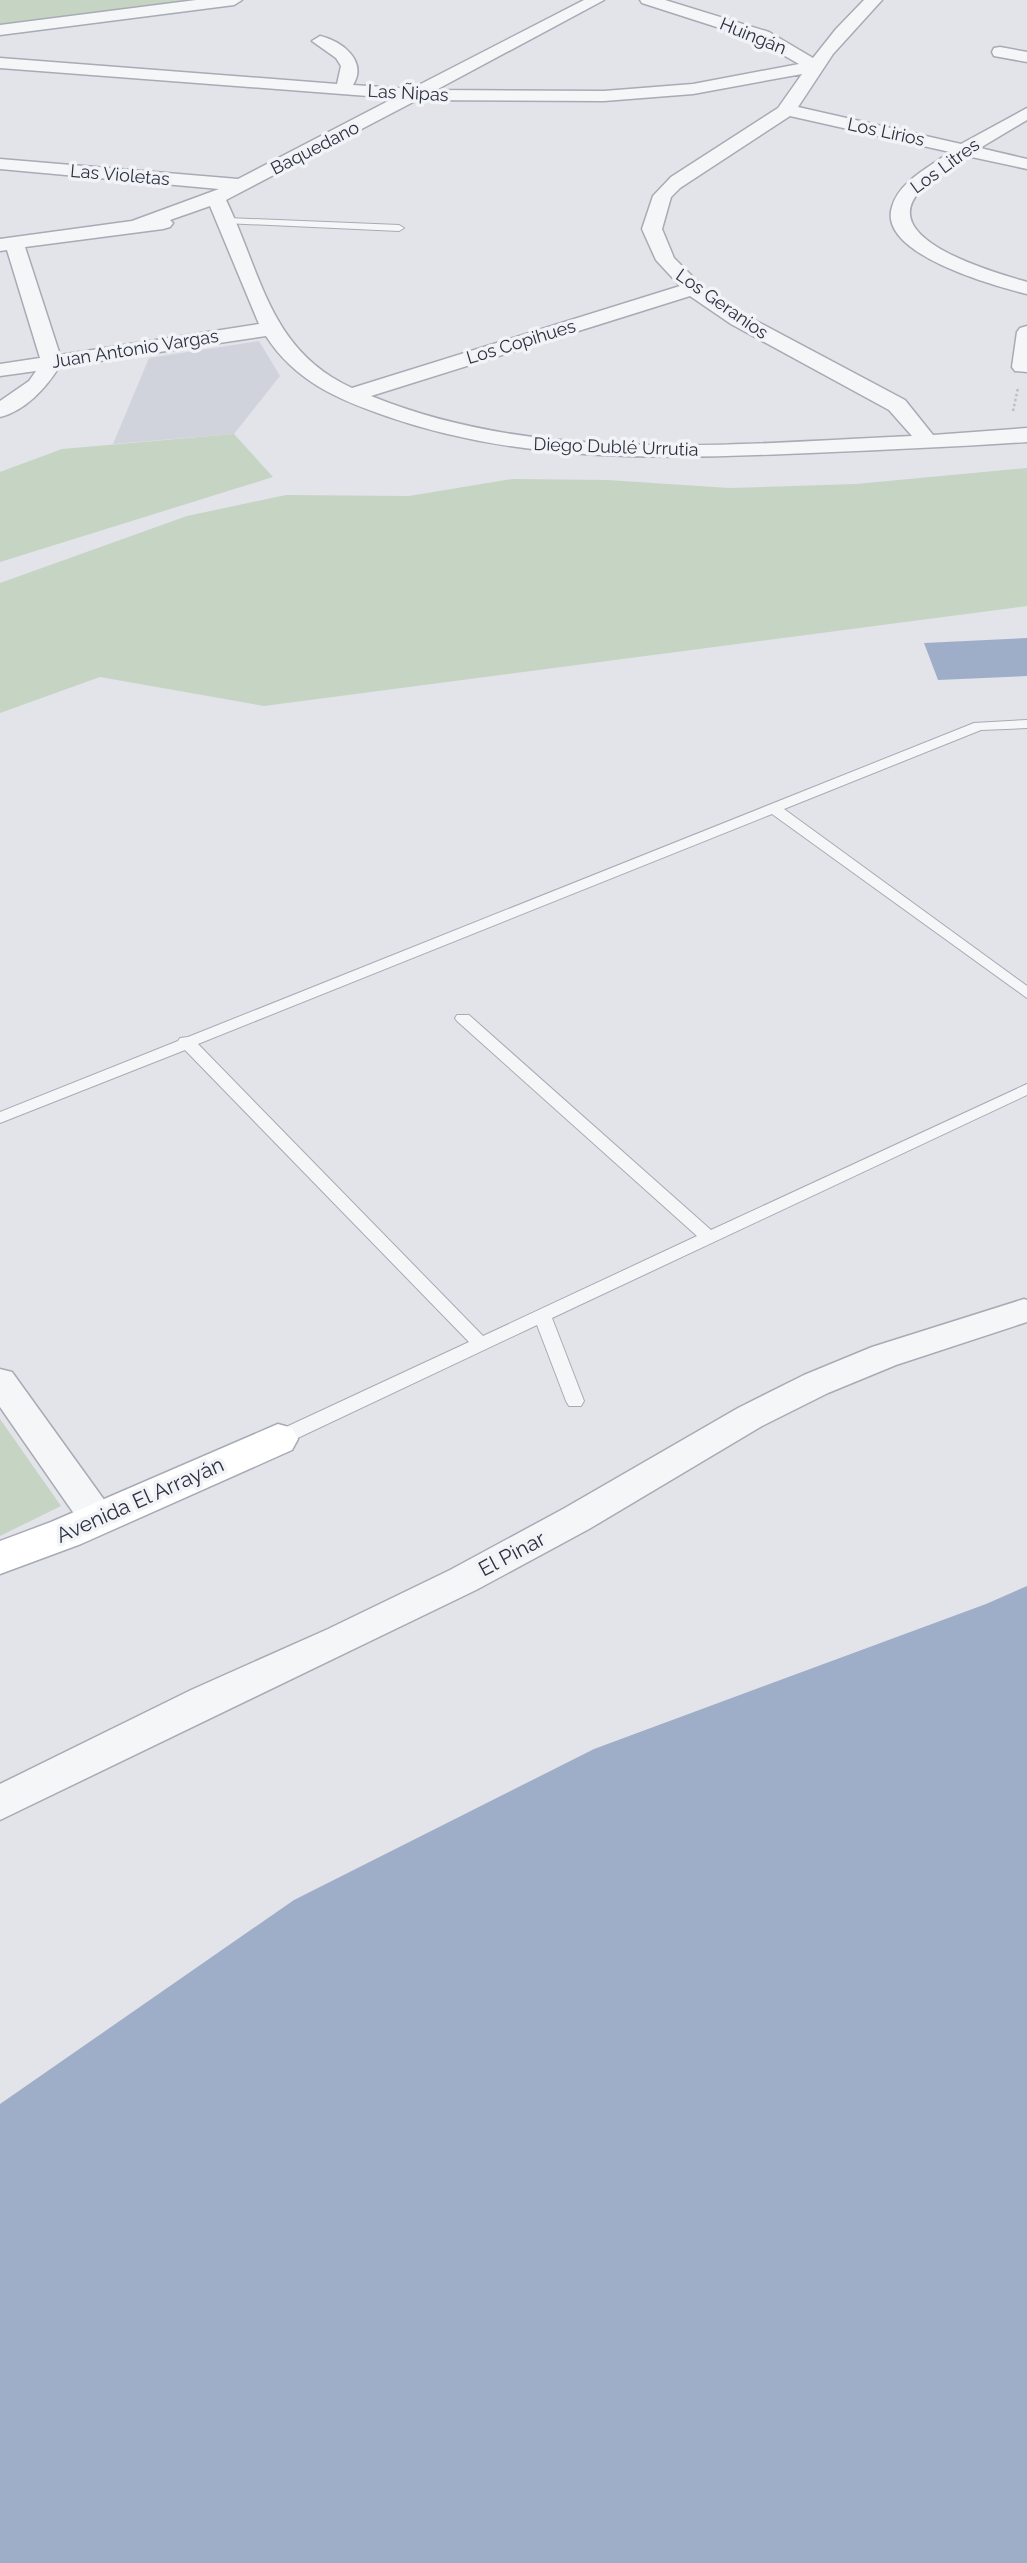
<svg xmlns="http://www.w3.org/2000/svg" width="1027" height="2563" font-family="Raleway,sans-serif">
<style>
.built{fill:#d0d3dc}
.green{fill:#c6d4c4}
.water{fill:#9faec8}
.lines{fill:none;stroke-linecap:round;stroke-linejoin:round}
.lane-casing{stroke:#a7abb4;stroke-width:2}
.street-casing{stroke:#a7abb4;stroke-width:3}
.secondary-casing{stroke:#a7abb4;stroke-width:3}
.path{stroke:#bcbfc5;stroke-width:2.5;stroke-dasharray:2.5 2.5;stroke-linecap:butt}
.lane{fill:#f5f6f8;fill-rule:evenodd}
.street{fill:#f5f6f8;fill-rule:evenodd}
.secondary{fill:#fff;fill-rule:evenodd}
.labels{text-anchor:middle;stroke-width:7;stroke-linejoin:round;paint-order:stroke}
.far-street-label{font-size:18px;fill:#2b3141;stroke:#f2f3f7}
.street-label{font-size:21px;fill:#2b3141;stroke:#f2f3f7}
</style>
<rect width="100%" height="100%" fill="#e2e4ea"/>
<path class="built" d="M259 341 280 376 234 434 113 444 149 358Z"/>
<path class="green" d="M0 0H196L0 26Z
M234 434 273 477 0 562V472L62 449Z
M1027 468V606L264 706 100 677 0 713V583L187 516 286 495 409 496 512 479 608 480 729 488 856 484Z
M0 1419 61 1506 0 1536Z"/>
<path class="water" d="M1027 638V676L938 680 924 643Z
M1027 1586V2563H0V2104L294 1900 594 1749 986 1604Z"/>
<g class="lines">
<g class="lane-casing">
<path id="lane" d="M228 218 399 225 404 228 399 231 224 223V219Z
M1027 720V728L981 730 784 809 1027 986V998L772 814 198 1044 483 1336 697 1236 457 1021 455 1018 457 1015H469L711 1230 1027 1084V1095L552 1318 584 1401 581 1406H569L566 1401 537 1325 285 1444H271L269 1439 271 1434 469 1342 185 1050 0 1123V1112L178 1041 180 1038 188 1037 974 723Z"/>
</g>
<g class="street-casing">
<path id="street" d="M196 0H242L234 5 0 35V25Z
M584 0H604L436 90 604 91 693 84 799 64 757 40 642 3 640 0H665L769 32 813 58 836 29 864 0H882L833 54 798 107 961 144 1027 108V120L980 148 1027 159V169L967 156C952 167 932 178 920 191 874 240 997 273 1027 282V294C995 286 877 254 892 207 899 181 930 167 950 152L790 116 680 188 671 197 662 229 674 258 703 287 745 315 905 400 933 435 1027 428V442C955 447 883 450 810 453 667 459 523 464 386 416 337 399 295 381 266 336L59 367C46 388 25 411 0 417V401L29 381 36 371 0 376V364L40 358 7 250 0 251V239L132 221 219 189 0 169V159L238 179 394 98 0 68V58L337 84 341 66 336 58 312 41 320 36C342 41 368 61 353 85L411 89ZM802 74 778 108 671 177 653 196 642 229 656 260 680 286 352 388C269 350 262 275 226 200L417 100 604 101 693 94ZM210 206 259 324 60 355 25 247 163 229 170 227 173 223 170 220ZM690 296 731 324 889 410 912 436C733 444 541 465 371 396Z
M1000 47 1027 52V62L994 56 992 52 994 48Z
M1027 326V372L1015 371 1012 367 1017 332 1020 328Z
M1024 1299 1027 1300V1322L896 1365 828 1393 762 1426 589 1529 476 1590 0 1820V1784L191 1690 328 1629 450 1570 563 1509 738 1408 804 1375 872 1347Z
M0 1369 12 1372 110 1508 115 1518 110 1528 97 1532 84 1528 0 1407Z"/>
</g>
<g class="secondary-casing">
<path id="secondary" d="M278 1424 292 1428 298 1439 292 1450 81 1544 0 1574V1541L51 1522Z"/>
</g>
<path class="path" d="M1013 411 1018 388"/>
<use href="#lane" class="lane"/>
<use href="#street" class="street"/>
<use href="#secondary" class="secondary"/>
</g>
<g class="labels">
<g class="far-street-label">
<text transform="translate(753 36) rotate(22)" y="6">Huingán</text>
<text transform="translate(408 93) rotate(3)" y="6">Las Ñipas</text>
<text transform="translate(886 132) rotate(12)" y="6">Los Lirios</text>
<text transform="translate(315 148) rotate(-27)" y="6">Baquedano</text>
<text transform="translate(945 166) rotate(-36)" y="6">Los Litres</text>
<text transform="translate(120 175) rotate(5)" y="6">Las Violetas</text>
<text transform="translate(722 304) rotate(35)" y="6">Los Geranios</text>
<text transform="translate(521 342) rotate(-17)" y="6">Los Copihues</text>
<text transform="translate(135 349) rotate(-9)" y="6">Juan Antonio Vargas</text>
<text transform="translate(616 447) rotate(2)" y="6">Diego Dublé Urrutia</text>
</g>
<g class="street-label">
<text transform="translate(140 1500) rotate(-24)" y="7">Avenida El Arrayán</text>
<text transform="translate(512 1554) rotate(-28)" y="7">El Pinar</text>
</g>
</g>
</svg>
